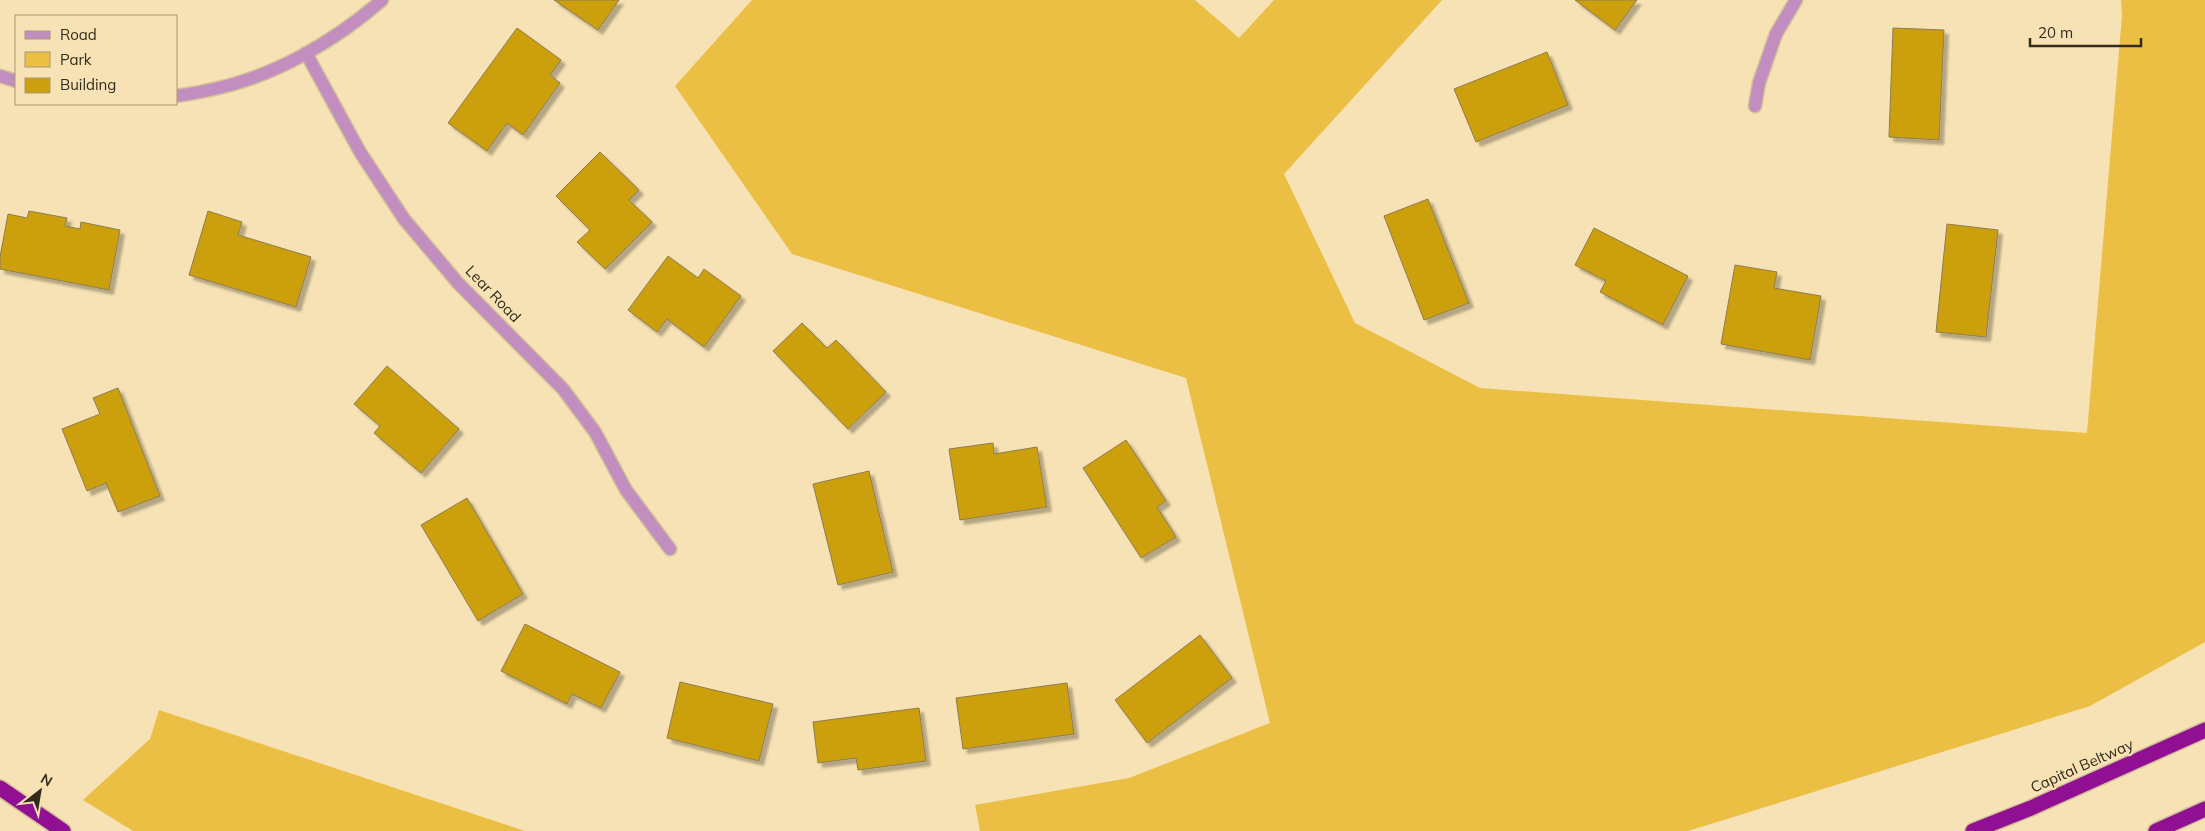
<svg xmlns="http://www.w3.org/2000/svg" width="2205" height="831" font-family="Mulish,sans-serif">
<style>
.green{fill:#ebbe44}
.building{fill:#cc9f10;stroke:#8e7c51;filter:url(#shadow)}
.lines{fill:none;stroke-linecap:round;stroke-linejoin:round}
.street-casing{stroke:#d3c198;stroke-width:15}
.highway-casing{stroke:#d3c198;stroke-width:18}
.street{stroke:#c28ec0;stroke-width:12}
.highway{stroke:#900f92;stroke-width:15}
.labels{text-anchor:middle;stroke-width:4.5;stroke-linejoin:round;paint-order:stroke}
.street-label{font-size:15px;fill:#332c1a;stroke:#f6e2b4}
</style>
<defs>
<filter id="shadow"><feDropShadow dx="4.5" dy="4.5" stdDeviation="1" flood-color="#0004"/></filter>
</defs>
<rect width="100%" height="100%" fill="#f6e2b4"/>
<path class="green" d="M752 0H1195L1239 38 1274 0H1442L1284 174 1355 323 1480 388 2087 433 2122 16 2121 0H2205V642L2090 706 1688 831H980L975 805 1129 778 1270 723 1186 378 792 254 675 86Z
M159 710 525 831H133L83 800 150 739Z"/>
<path class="building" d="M554 0H619L598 30Z
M1575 0H1637L1615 30Z
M517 28 561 60 550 75 560 83 523 135 507 123 487 151 448 123Z
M1893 28 1944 30 1939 140 1889 137Z
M1547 52 1568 105 1476 142 1454 89Z
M600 152 639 190 629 200 652 222 605 269 577 242 590 230 556 196Z
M1428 199 1469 303 1424 320 1384 216Z
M29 211 67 218 65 226 80 229 81 222 120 230 109 290 0 269V257L8 214 27 218Z
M208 211 242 222 238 235 311 257 296 307 189 275Z
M1947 224 1998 230 1986 337 1936 332Z
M1594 228 1688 276 1663 325 1600 292 1606 281 1575 265Z
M668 256 698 278 704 269 741 296 704 347 667 319 657 332 628 310Z
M1735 265 1777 272 1774 288 1821 296 1810 360 1721 344Z
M802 323 827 348 836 340 886 392 848 429 773 351Z
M387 366 459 429 421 473 374 433 380 426 354 404Z
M118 388 160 496 118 512 106 483 87 491 62 429 100 414 93 398Z
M1126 440 1166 501 1157 507 1176 537 1141 558 1083 468Z
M993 443 994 454 1037 447 1047 507 960 520 949 449Z
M869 471 893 572 838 585 813 484Z
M467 498 523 594 478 621 421 525Z
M525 624 620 672 601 708 572 694 567 704 501 671Z
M1200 635 1232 678 1147 743 1115 700Z
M680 682 773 704 759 761 667 738Z
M1067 683 1074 734 963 749 956 698Z
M919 708 926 761 858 770 856 758 818 763 813 722Z"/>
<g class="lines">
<g class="street-casing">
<path id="street" d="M306 53 360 152 404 219 458 283 563 389 595 432 626 490 670 549
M0 76 16 81
M176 96C189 94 202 92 214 89 275 76 335 41 382 0
M1755 106 1759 83 1776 34 1796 0"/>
</g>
<g class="highway-casing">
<path id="highway" d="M0 788 63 831
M1973 831 2031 808 2205 730
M2156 831 2205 809"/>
</g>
<use href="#street" class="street"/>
<use href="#highway" class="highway"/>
</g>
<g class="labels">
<g class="street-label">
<text transform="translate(493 294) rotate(46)" y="5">Lear Road</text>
<text transform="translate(2082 766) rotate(-24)" y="5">Capital Beltway</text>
</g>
</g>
<rect x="15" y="15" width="162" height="90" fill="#f6e2b4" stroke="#a89976"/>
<rect x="25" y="31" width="25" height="8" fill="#c28ec0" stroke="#a89976"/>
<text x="60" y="40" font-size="15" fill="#332c1a">Road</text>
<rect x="25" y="52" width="25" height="15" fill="#ebbe44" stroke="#a89976"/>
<text x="60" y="65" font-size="15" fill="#332c1a">Park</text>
<rect x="25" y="78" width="25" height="15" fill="#cc9f10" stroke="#a89976"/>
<text x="60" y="90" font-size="15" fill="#332c1a">Building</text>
<g transform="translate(40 791) rotate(31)" stroke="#f6e2b4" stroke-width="4" paint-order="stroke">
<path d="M0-4L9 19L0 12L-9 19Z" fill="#332c1a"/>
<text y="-8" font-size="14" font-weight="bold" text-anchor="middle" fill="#332c1a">N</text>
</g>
<path d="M2030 38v8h111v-8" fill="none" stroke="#332c1a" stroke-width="2.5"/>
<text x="2038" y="38" font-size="15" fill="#332c1a" stroke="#f6e2b4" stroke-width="4" paint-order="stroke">20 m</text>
</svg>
